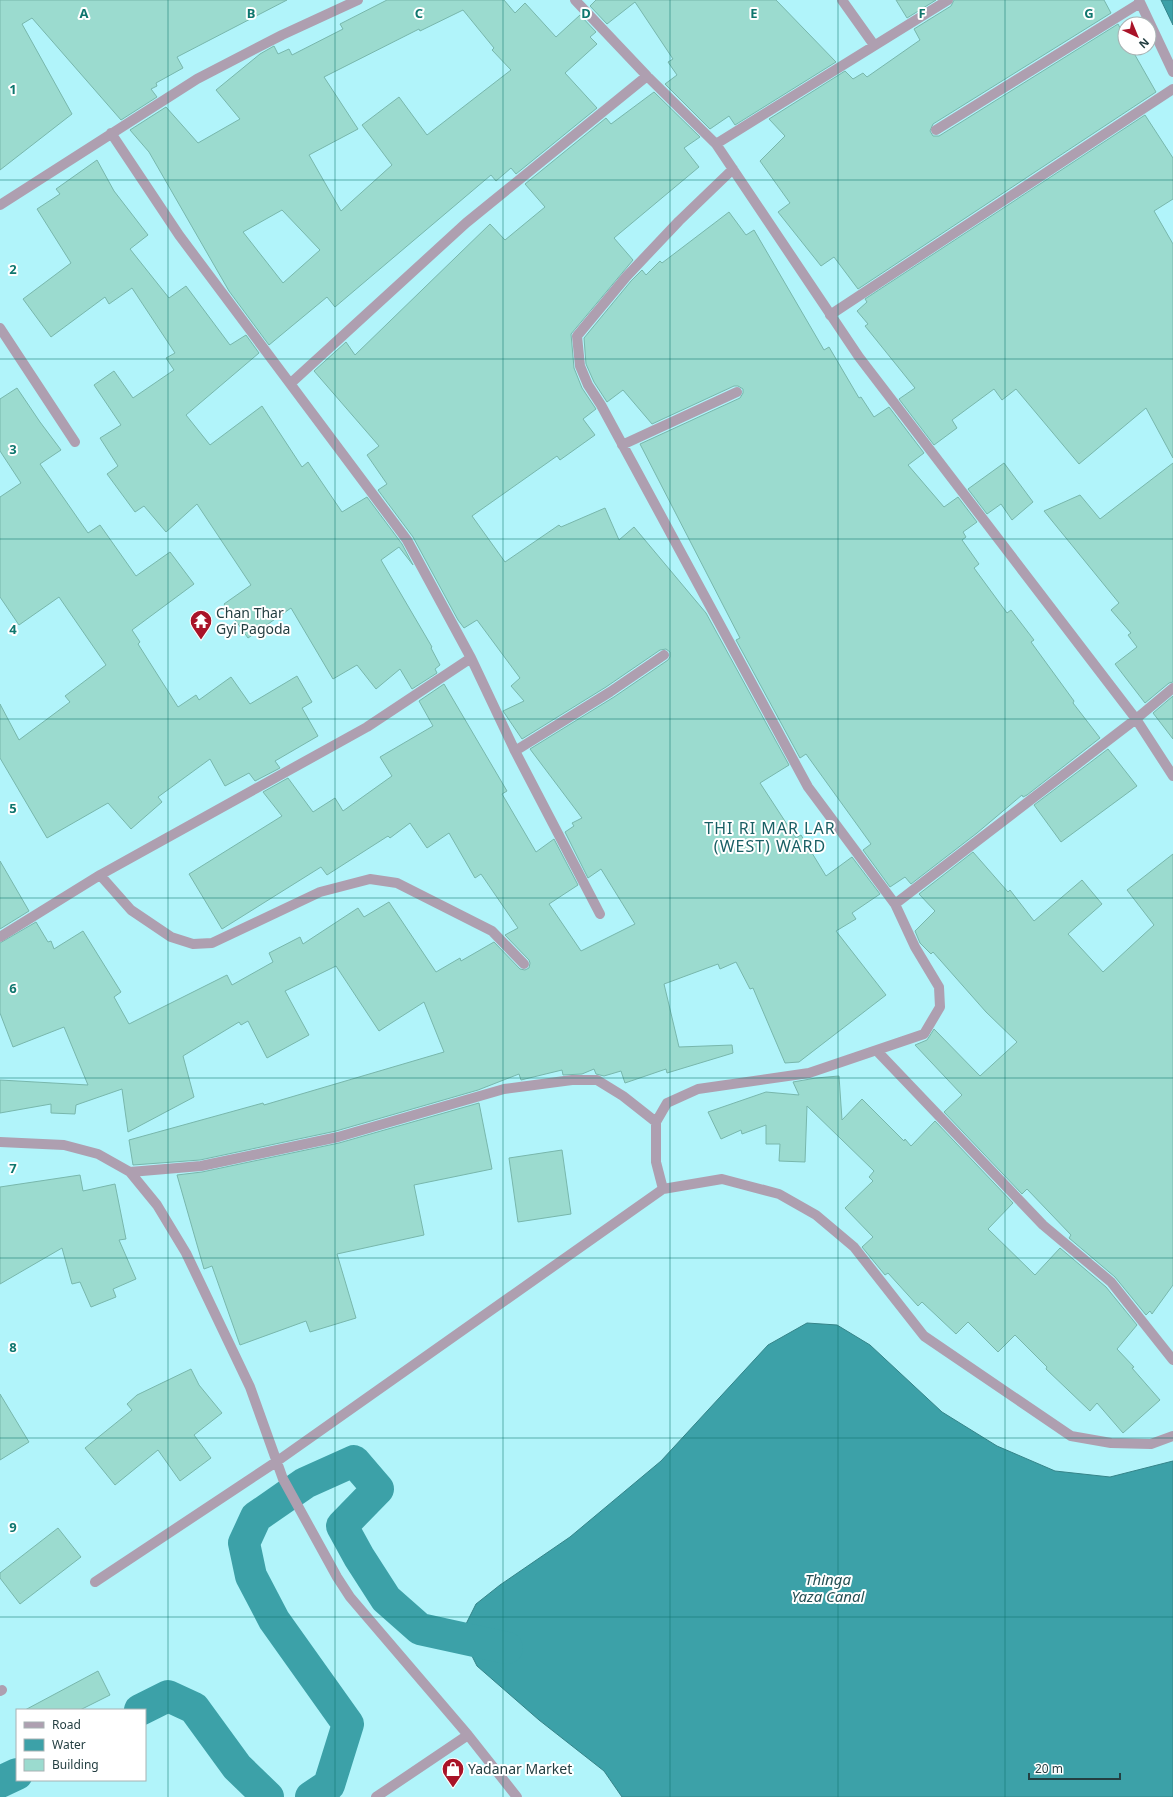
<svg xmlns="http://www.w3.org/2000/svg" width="1173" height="1797" font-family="'Noto Sans',sans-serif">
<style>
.water{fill:#3ca1a8;stroke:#358489}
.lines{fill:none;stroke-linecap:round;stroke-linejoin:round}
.canal{stroke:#3ca1a8;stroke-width:32}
.building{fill:#9bdbcf;stroke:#78b7ac;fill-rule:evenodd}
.service{stroke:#ae9fb0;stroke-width:10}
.minor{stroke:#ae9fb0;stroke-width:10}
.grid{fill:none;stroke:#0f766e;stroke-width:1;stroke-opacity:0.55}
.labels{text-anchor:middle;stroke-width:4;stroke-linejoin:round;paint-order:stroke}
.poi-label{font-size:14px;fill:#243f42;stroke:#fff;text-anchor:start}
.water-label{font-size:15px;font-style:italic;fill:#255054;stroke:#fff}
.quarter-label{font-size:16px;letter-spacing:1px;fill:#195f64;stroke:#fff}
.grid-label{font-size:13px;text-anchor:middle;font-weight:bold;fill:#0f766e;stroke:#fff;stroke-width:4;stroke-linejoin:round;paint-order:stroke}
</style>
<rect width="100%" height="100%" fill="#b1f4fa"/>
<path class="water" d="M1161 0H1173V25Z
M807 1323 837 1325 870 1345 942 1412 997 1446 1055 1471 1110 1477 1173 1461V1797H622L604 1771 539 1720 477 1666 461 1634 476 1604 500 1585 570 1537 661 1461 768 1345Z"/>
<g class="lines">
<path class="canal" d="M140 1710 168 1696 194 1708 237 1767 268 1797
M0 1782 17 1774
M311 1797 329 1785 348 1724 274 1620 251 1576 244 1543 256 1517 305 1483 354 1461 378 1489 342 1526 359 1557 386 1599 420 1629 507 1648"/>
</g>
<path class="building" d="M0 0H287L177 57 183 68 156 83 157 86 151 89 157 97 121 120 32 18 22 24 72 114 0 170Z
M387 0H504L515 13 525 3 556 37 580 15 596 32 590 37 597 44 565 73 597 108 516 174 511 168 496 181 491 175 335 307 327 297 269 345 229 291 149 152 130 130 166 107 198 143 240 119 216 90 260 54 274 46 278 54 289 49 292 55 343 29 340 24ZM463 10 494 48 492 50 511 70 427 135 399 97 362 125 392 165 341 211 309 155 358 129 324 77 419 29 420 31ZM282 210 320 250 283 283 243 232Z
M596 0H776L836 62 735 125 729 116 710 129 665 84 677 75 668 62 673 59 635 2 607 24 590 6Z
M896 0H936L907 18Z
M954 0H1104L1111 13 933 124 930 131 933 136H939L1118 24 1125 37V48H1131L1156 92 858 289 834 257 821 266 778 212 790 203 760 161 785 136 769 119 845 71 853 79 863 73 867 77 920 40 914 29 951 6Z
M654 92 700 137 684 148 699 167 614 238 633 260 571 334 574 368 582 388 596 409 583 419 595 435 560 460 557 456 472 516 505 562 559 525 561 527 605 508 619 540 634 527 706 613 789 765 760 783 796 838 801 835 826 876 852 857 880 894 852 913 856 919 836 931 886 995 799 1062 785 1063 753 988 750 989 736 962 720 969 718 964 664 984 679 1047 732 1045 733 1053 667 1073 666 1069 625 1083 621 1071 604 1076 596 1074 594 1069 582 1074 563 1075 562 1070 521 1080 519 1074 478 1090 336 1131 200 1160 133 1165 129 1140 263 1103 264 1105 444 1052 424 1002 379 1031 336 966 285 991 309 1035 267 1058 248 1021 241 1025 239 1022 183 1056 194 1097 128 1132 122 1089 76 1105 75 1114 51 1113V1104L0 1113V1080L88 1085 64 1027 13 1047 0 1013V943L36 922 48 942 51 941 54 949 83 931 121 992 114 997 129 1024 227 975 232 985 273 962 269 953 300 937 303 944 358 908 364 917 389 902 436 972 460 958 461 961 494 942 520 969 525 970 529 968 530 963 529 960 505 935 518 928 481 874 475 878 449 833 427 848 410 823 390 838 388 836 327 875 321 867 222 929 189 874 282 816 263 792 288 778 313 812 335 798 343 811 392 776 380 757 433 726 419 701 444 684 507 791 502 794 536 852 554 839 578 885 549 904 581 951 635 924 601 869 588 878 565 832 574 826 572 823 582 818 530 749 614 697 668 660 670 657V652L666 649 660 650 606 687 522 739 503 711 524 701 511 686 520 678 477 620 464 628 458 620 413 537 378 490 387 484 367 455 379 446 314 371 346 342 355 355 490 224 505 240 545 207 525 184 606 118 611 124Z
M1145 115 1173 158V199L1154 211 1173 244V458L1146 408 1079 464 1016 389 1002 400 994 389 952 420 957 428 934 445 899 399 915 388 865 326 868 324 857 311 867 302 865 299Z
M97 160 114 191 148 235 130 249 169 298 186 286 230 345 246 335 259 353 186 415 210 445 262 406 302 467 308 462 342 512 367 497 402 544 413 565 399 547 381 560 432 647 431 648 440 665 435 669 437 673 412 689 400 669 376 689 357 665 333 679 291 608 248 638 224 604 251 585 197 504 166 532 144 506 135 512 107 474 118 466 100 438 121 425 94 385 114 371 133 398 174 370 166 358 175 353 132 288 109 304 105 297 51 337 23 299 71 263 37 209 60 194 56 189Z
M729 212 746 235 754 230 824 350 829 347 859 398 861 397 874 417 889 407 924 453 908 465 944 507 958 497 977 522 963 532 966 537 962 540 979 564 974 568 1007 613 1011 610 1034 640 1031 642 1074 701 1073 703 1100 738 1027 795 1023 797 1022 795 977 833 911 884 905 877 890 887 863 850 871 844 806 754 800 758 736 640 740 638 640 444 740 398 743 393V389L738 386H734L652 424 623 390 607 402 594 382 586 364 584 338 631 281 642 270 646 275 660 261 662 263Z
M17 388 40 422 61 450 40 464 88 533 100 525 136 576 170 552 194 584 132 630 140 642 138 644 178 707 196 695 199 700 231 677 250 704 297 676 312 702 302 708 318 736 275 761 280 768 255 781 249 773 225 786 210 759 158 797 162 802 131 829 108 803 47 838 0 758V704L19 740 70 702 65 696 106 665 59 597 19 625 0 597V497L21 483 0 451V399Z
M1004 463 1033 502 1012 520 1001 504 987 514 968 489Z
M1173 463V682L1169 683 1145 703 1115 664 1137 647 1128 635 1131 633 1111 610 1119 603 1044 511 1080 495 1100 519Z
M1173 696V739L1153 713Z
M1108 749 1137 786 1061 842 1034 805Z
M973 852 1008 892 1010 890 1034 921 1082 880 1102 904 1068 934 1103 972 1154 925 1127 890 1173 854V1285L1152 1314 1150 1311 1146 1315 1115 1277 1069 1238 1071 1235 1027 1189 1022 1194 944 1112 962 1095 915 1045 927 1040 934 1029 980 1076 1017 1042 986 1012 933 952 931 954 920 943 915 931 935 911 919 894Z
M0 861 29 911 0 929Z
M839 1076 842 1120 862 1099 904 1141 905 1139 911 1146 935 1121 1013 1203 988 1229 1035 1275 1060 1248 1106 1287 1137 1325 1117 1349 1134 1367 1132 1368 1160 1400 1123 1433 1097 1403 1090 1411 1046 1369 1047 1367 1015 1335 998 1352 968 1322 956 1334 922 1302 918 1306 888 1273 885 1275 862 1247 873 1237 845 1208 873 1181 869 1177 874 1171 807 1106 805 1162 779 1161 780 1144H766V1125L742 1134 741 1130 721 1139 708 1112 766 1092 799 1095 793 1082 816 1078Z
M479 1103 492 1169 414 1185 424 1235 337 1254 356 1318 310 1332 306 1321 240 1345 212 1266 204 1269 177 1175 202 1172 339 1143Z
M562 1150 571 1214 518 1222 509 1158Z
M80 1175 83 1191 115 1184 126 1239 119 1240 136 1279 113 1289 116 1297 91 1307 80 1282 72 1284 62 1248 0 1284V1187Z
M191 1369 199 1385 222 1413 194 1435 211 1458 180 1481 158 1450 115 1485 85 1448 132 1410 127 1404 137 1395Z
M0 1394 29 1442 0 1460Z
M58 1528 81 1557 20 1604 0 1578V1573Z
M98 1671 110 1695 80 1710H25Z"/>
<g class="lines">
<path class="service" d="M830 315 1173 89"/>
<path class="minor" d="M575 0 647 76 716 144 859 357 1136 719 1173 776
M842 0 874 45
M1139 0 1173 72
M936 130 1140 3
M111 133 179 235 407 540 471 658 515 751 600 914
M716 144 948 0
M0 205 197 79 282 35 358 0
M0 328 75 442
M291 383 466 223 647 76
M622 445 737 392
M515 751 610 692 664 655
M100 875 131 910 171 937 193 944 212 943 320 892 370 879 397 883 492 931 524 964
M895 904 1136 719 1173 688
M0 937 100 875 367 727 471 658
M877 1051 1043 1225 1111 1282 1173 1360
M0 1142 64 1145 98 1154 130 1172 157 1205 186 1253 250 1387 283 1479 337 1577 350 1597 468 1735 517 1797
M130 1172 201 1166 338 1137 504 1089 572 1080H597L623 1096 656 1122
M663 1189 656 1162V1122L667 1103 698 1089 809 1073 924 1034 940 1007 939 987 915 947 895 904 808 787 601 405 588 385 580 366 577 336 626 277 679 221 733 169
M95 1582 276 1462 663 1189 722 1179 779 1194 816 1215 854 1247 924 1336 1071 1436 1111 1443 1151 1444 1173 1436
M0 1691 2 1690
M376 1797 468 1735"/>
</g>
<path class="grid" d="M168 0V1797M335 0V1797M503 0V1797M670 0V1797M838 0V1797M1005 0V1797M0 180H1173M0 359H1173M0 539H1173M0 719H1173M0 898H1173M0 1078H1173M0 1258H1173M0 1438H1173M0 1617H1173"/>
<defs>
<g id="temple-pin" transform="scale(1.15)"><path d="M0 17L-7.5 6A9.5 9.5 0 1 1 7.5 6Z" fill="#a91328" stroke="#fff"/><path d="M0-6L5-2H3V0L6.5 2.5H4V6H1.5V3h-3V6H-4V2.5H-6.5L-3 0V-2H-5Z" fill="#fff"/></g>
<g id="shop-pin" transform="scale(1.15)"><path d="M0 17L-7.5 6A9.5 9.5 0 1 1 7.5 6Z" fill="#a91328" stroke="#fff"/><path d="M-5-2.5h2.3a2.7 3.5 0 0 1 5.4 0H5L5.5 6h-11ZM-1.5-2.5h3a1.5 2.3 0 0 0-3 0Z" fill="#fff"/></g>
</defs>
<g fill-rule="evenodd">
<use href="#temple-pin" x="201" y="621"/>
<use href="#shop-pin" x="453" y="1769"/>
</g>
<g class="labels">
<g class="poi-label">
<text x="216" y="618">Chan Thar<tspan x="216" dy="16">Gyi Pagoda</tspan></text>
<text x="468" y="1774">Yadanar Market</text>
</g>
<g class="water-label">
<text x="828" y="1585">Thinga<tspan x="828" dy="17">Yaza Canal</tspan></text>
</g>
<g class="quarter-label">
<text x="770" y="834">THI RI MAR LAR<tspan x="770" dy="18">(WEST) WARD</tspan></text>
</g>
</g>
<g class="grid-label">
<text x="84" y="18">A</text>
<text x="251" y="18">B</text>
<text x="419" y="18">C</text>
<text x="586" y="18">D</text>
<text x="754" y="18">E</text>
<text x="922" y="18">F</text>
<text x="1089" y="18">G</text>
<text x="13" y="94">1</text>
<text x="13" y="274">2</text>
<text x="13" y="454">3</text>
<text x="13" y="634">4</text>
<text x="13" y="813">5</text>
<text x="13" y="993">6</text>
<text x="13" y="1173">7</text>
<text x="13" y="1352">8</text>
<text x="13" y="1532">9</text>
</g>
<rect x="16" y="1709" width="130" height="72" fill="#ffffff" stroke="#a7b2b3"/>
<rect x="24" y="1722" width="20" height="6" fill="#ae9fb0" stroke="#a7b2b3"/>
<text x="52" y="1729" font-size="12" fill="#243f42">Road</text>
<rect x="24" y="1739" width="20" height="12" fill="#3ca1a8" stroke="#a7b2b3"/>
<text x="52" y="1749" font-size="12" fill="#243f42">Water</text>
<rect x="24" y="1759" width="20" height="12" fill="#9bdbcf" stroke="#a7b2b3"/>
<text x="52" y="1769" font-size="12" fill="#243f42">Building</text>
<g transform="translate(1137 36) rotate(136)"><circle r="19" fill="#ffffff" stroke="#a7b2b3"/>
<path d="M0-3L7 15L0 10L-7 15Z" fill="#a91328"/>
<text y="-6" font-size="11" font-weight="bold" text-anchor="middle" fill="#243f42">N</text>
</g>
<path d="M1029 1773v6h91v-6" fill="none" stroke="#243f42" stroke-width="2"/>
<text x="1035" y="1773" font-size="12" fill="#243f42" stroke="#ffffff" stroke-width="3" paint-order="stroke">20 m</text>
</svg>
